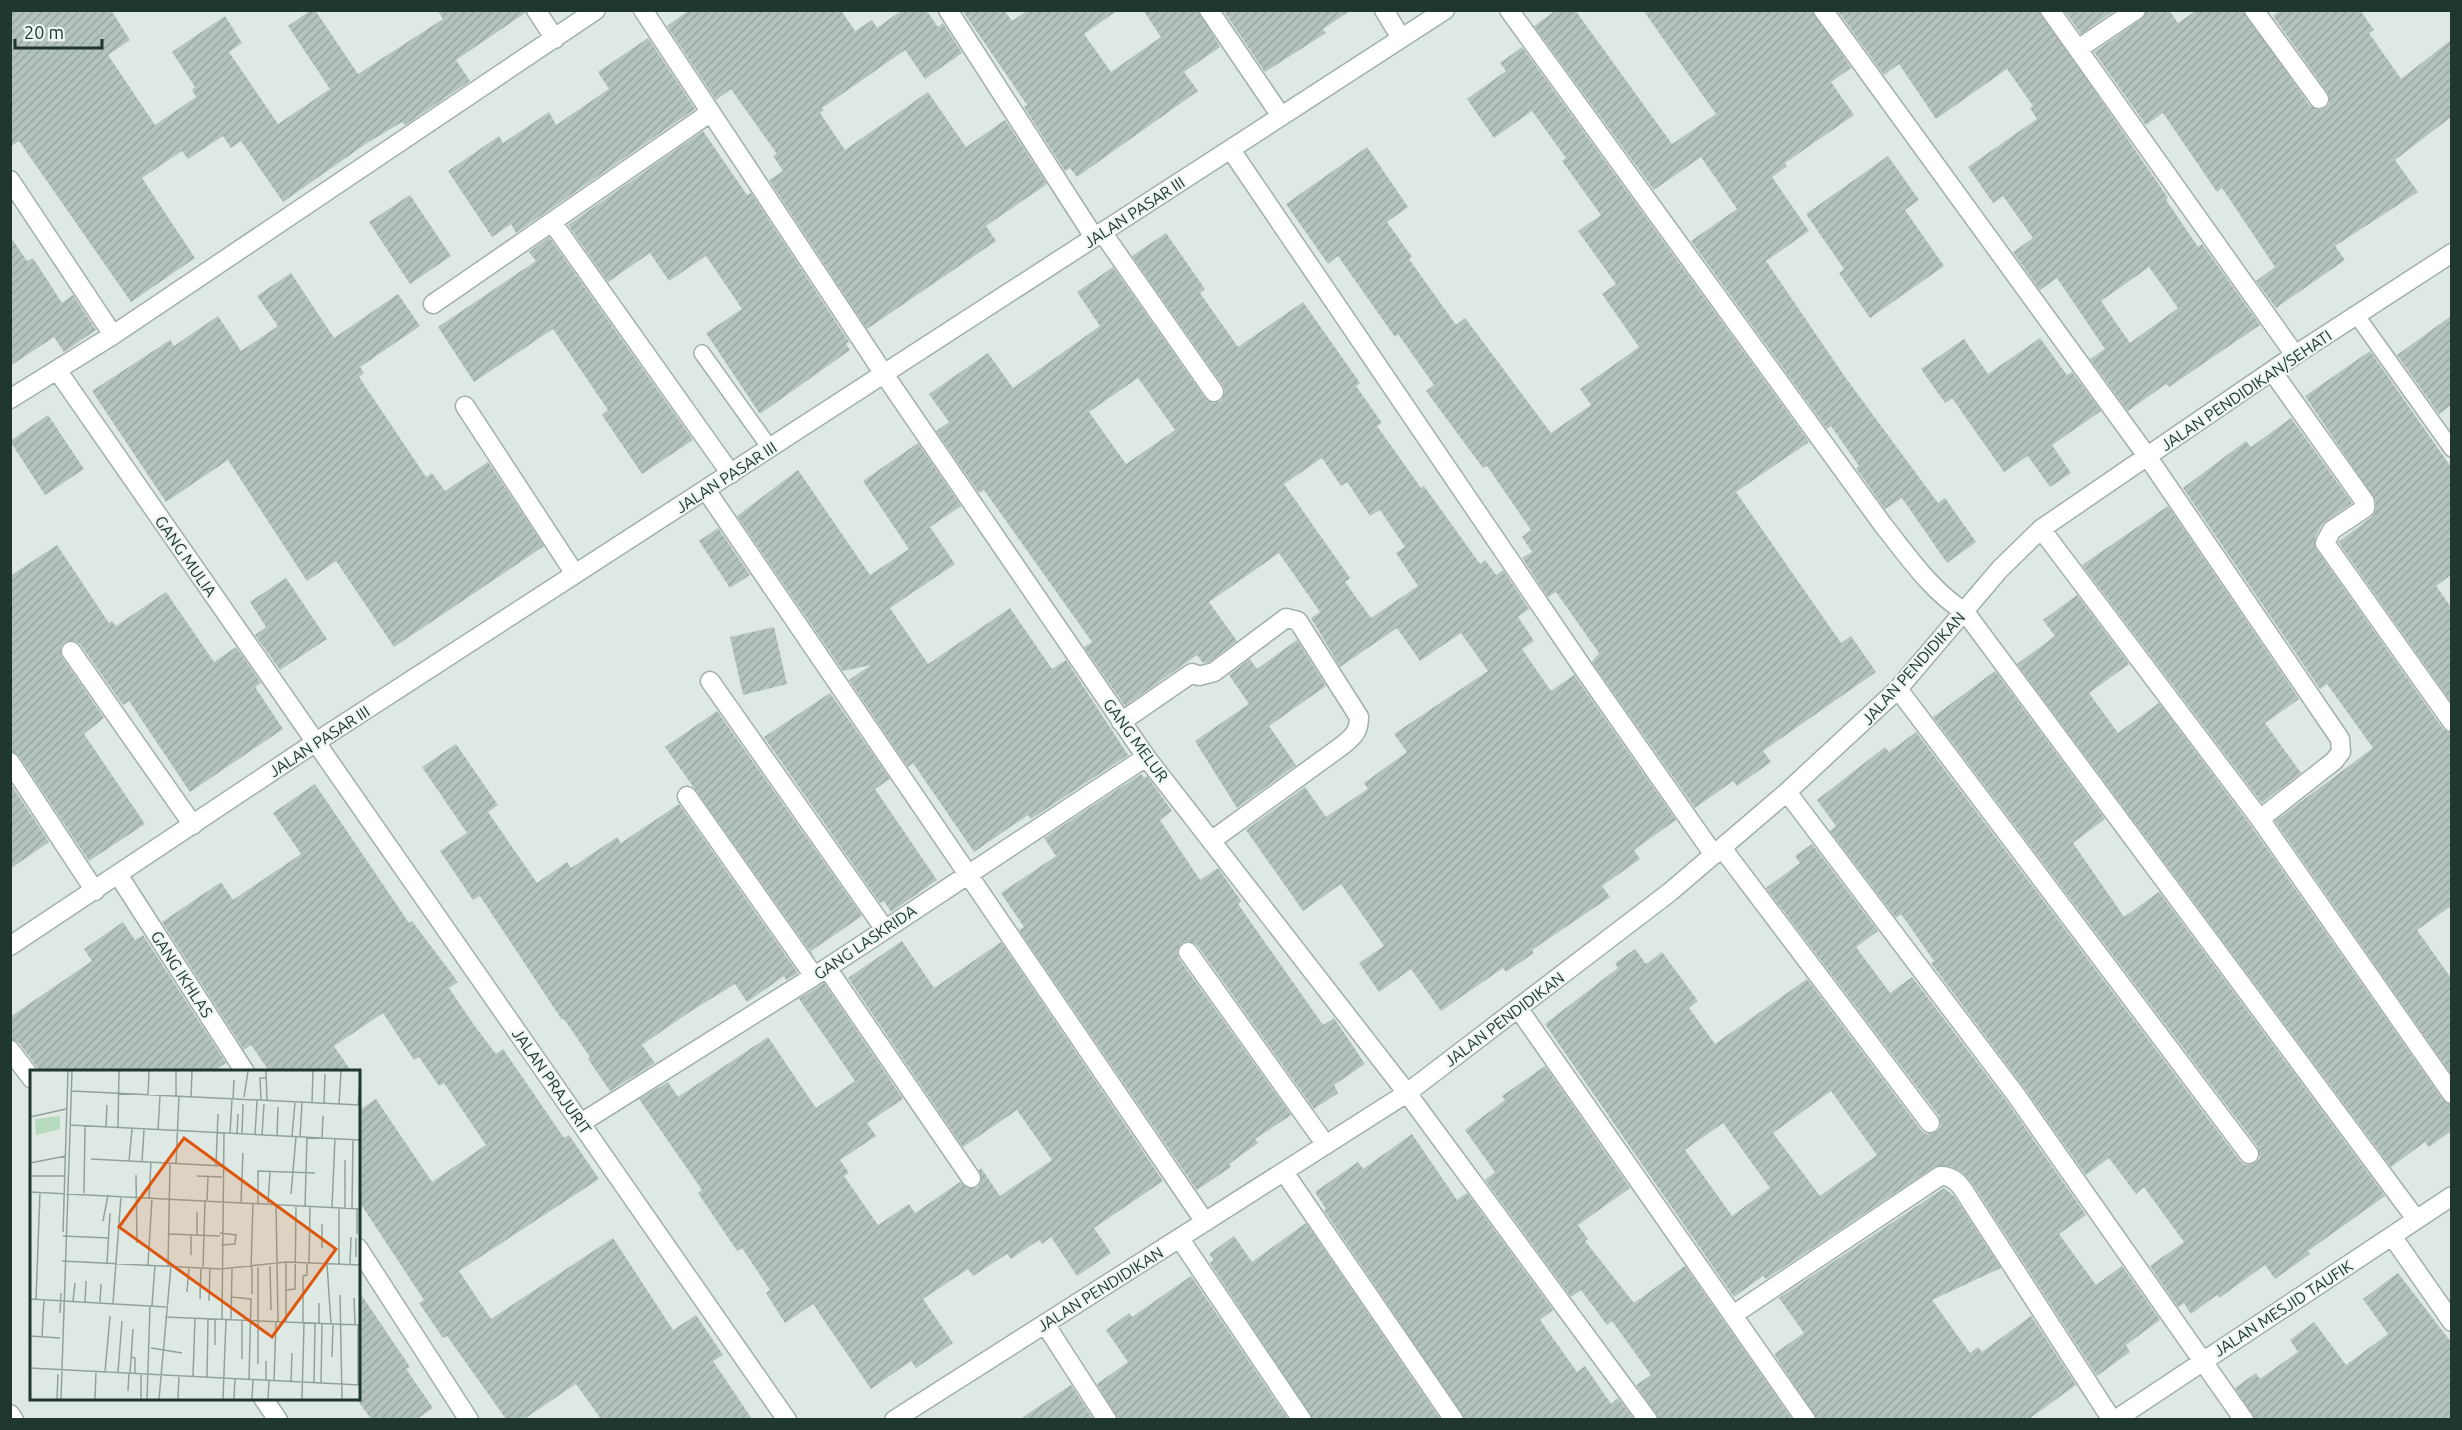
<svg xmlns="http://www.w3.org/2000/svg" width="2462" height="1430" font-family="Ubuntu,sans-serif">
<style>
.building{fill:url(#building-hatch);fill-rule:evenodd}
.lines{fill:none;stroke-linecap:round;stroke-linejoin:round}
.service-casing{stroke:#a1b0a9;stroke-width:18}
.minor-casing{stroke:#a1b0a9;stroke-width:21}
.tertiary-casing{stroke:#a1b0a9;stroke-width:21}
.service{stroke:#fff;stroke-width:15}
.minor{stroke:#fff;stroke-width:18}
.tertiary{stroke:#fff;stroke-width:18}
.labels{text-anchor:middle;stroke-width:4.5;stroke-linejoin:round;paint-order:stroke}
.street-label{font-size:16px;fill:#20372f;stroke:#eef6f1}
.inset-road{fill:none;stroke:#92a29b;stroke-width:1.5}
.view{fill:#de570e;fill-opacity:0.15;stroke:#de570e;stroke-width:3}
.inset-edge{fill:none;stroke:#20372f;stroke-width:3}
</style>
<defs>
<pattern id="building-hatch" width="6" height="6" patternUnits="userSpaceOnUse" patternTransform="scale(1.5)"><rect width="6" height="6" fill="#b4c3bc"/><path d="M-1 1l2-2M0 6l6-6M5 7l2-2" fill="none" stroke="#9aa8a2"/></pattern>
</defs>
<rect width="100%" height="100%" fill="#dee9e3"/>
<path class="building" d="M10 10H111L130 40 108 55 155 125 196 97 192 90 195 87 172 52 225 16 242 43 229 52 278 124 330 89 288 26 311 10H315L358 74 443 19 437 10H525V13L456 60 470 81 405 125 402 122 367 143 283 202 241 141 231 148 223 136 188 159 182 151 142 178 195 258 131 302 19 141 10 147Z
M689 10H841L855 31 872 20 877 28 902 10H926L938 27 943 23 962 53 925 79 905 50 822 108 824 110 820 113 845 150 928 92 966 147 1005 120 1047 184 986 226 996 241 867 329 769 180 783 171 773 156 777 154 731 89 716 100 667 26Z
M962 10H1004L1012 21 1028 10H1118L1084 34 1111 72 1161 37 1143 10H1198L1220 47 1184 72 1198 91 1077 177 1070 168 1065 171 1024 107 1027 105Z
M1223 10H1351L1323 29 1326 33 1265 72Z
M1556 10H1575L1672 144 1716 114 1643 10H1812L1851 68 1831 82 1854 115 1785 163 1787 166 1772 177 1809 231 1766 261 1845 377 1938 503 1945 498 1976 542 1947 563 1902 498 1885 509 1856 468 1859 466 1831 426 1827 429 1691 241 1737 209 1701 157 1654 190 1534 26Z
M1837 10H2039L2168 198 2166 200 2198 247 2202 244 2260 325 2169 387 2166 384 2128 411 2090 359 2105 349 2057 278 2040 290 2013 252 2033 238 2003 196 1993 203 1968 167 2037 119 2030 108 2033 106 2007 69 1936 119 1899 64 1884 75ZM2149 267 2178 308 2130 343 2101 301Z
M2064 10H2115L2081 34Z
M2147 10H2169L2178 23 2197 10H2243L2310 106 2320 110 2329 104 2328 93 2273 16 2281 10H2360L2374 30 2369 33 2401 79 2451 40V117L2395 160 2418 192 2335 246 2345 260 2276 308 2256 281 2275 267 2222 188 2217 192 2163 113 2146 125 2094 52 2142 19Z
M648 38 695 109 516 233 511 224 492 237 448 171 499 136 503 143 549 112 556 125 609 89 598 72Z
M1522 47 1809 442 1736 492 1841 643 1851 636 1876 672 1763 751 1771 762 1737 786 1733 781 1695 808 1592 662 1599 653 1556 592 1548 597 1522 558 1532 552 1522 537 1531 530 1487 466 1483 468 1426 391 1434 385 1398 334 1395 337 1338 256 1328 264 1286 204 1367 147 1408 207 1387 222 1412 257 1409 259 1456 325 1465 318 1551 433 1591 405 1580 389 1639 347 1602 294 1616 284 1578 231 1601 215 1562 161 1566 158 1532 111 1494 138 1467 99 1506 71 1500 63Z
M703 131 747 195 751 193 849 342 846 344 850 350 760 414 706 333 742 309 706 256 669 281 650 253 608 282 568 225Z
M1888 156 1919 200 1905 210 1944 266 1870 318 1839 273 1844 269 1806 214Z
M410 195 451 256 410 284 369 222Z
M1166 233 1205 289 1200 293 1238 347 1303 302 1360 383 1356 386 1382 423 1377 426 1421 488 1424 486 1480 564 1485 560 1496 575 1503 570 1529 609 1518 617 1534 641 1522 649 1551 691 1574 675 1676 820 1634 850 1640 859 1602 886 1610 897 1532 950 1534 953 1506 972 1503 968 1441 1011 1411 969 1379 992 1359 963 1384 946 1341 884 1303 911 1246 830 1305 787 1326 817 1368 789 1364 783 1407 752 1394 734 1488 671 1461 633 1420 661 1397 628 1340 667 1311 618 1320 612 1279 553 1209 602 1237 641 1209 662 1203 663 1197 655 1125 706 1084 647 1092 642 984 490 979 493 936 431 949 422 929 394 988 353 1013 388 1100 326 1077 292 1113 267 1205 398 1214 403 1221 401 1225 392 1223 386 1132 256ZM1138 378 1175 430 1126 464 1089 412ZM1322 458 1341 486 1347 482 1370 516 1380 510 1405 547 1396 553 1418 586 1371 618 1345 582 1350 578 1284 484Z
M10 236 27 261 33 258 62 303 73 295 96 330 64 352 54 337 10 366Z
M549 237 693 440 642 474 602 415 608 410 553 329 474 382 438 327 536 261 529 252Z
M291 273 334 338 398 294 420 326 360 367 364 373 359 377 426 477 432 473 445 491 488 462 544 546 394 647 336 561 307 581 228 460 166 502 92 391 170 340 174 346 218 316 241 351 278 326 257 296Z
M2451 316V405L2439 414 2397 355Z
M2040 338 2067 375 2072 372 2101 411 2052 445 2071 473 2050 487 2028 456 2004 472 1952 398 1945 403 1921 369 1964 339 1988 374Z
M2370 351 2451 467V575L2436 586 2451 607V702L2338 542 2372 517 2375 513 2376 501 2305 396Z
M48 415 84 469 45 495 10 441Z
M2291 418 2352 503 2322 524 2315 538 2316 549 2443 729 2451 733V906L2417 930 2451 978V1074L2275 821 2373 748 2327 684 2320 689 2183 488 2246 441 2251 447Z
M918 443 961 506 930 527 955 564 890 608 928 664 1010 608 1052 669 1066 660 1128 755 1031 819 1028 815 974 852 913 763 908 767 849 680 871 665 843 671 737 516 798 470 870 575 909 549 863 481Z
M2168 506 2299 699 2265 723 2301 773 2262 803 2082 565Z
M718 528 750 575 730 588 699 541Z
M57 545 109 623 112 621 116 626 166 592 214 662 236 647 261 683 255 687 283 729 190 792 129 701 123 705 80 644 75 641 65 642 61 647 62 657 104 718 84 734 145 824 89 861 19 756 10 751V576Z
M286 578 327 639 280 670 255 635 266 627 250 602Z
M2077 595 2129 664 2089 693 2118 733 2159 703 2251 826 2443 1100 2451 1105V1131L2429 1147 2425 1142 2391 1167 2017 664 2055 636 2043 620Z
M774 627 787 684 743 695 730 637Z
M1297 640 1326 686 1269 726 1296 765 1237 808 1195 741 1249 704 1229 675 1250 659 1257 669Z
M1995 671 2105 819 2073 843 2124 917 2159 892 2385 1196 2308 1251 2310 1254 2275 1279 2265 1265 2219 1298 2217 1295 2191 1314 2184 1303 2178 1307 2150 1266 2184 1242 2144 1187 2136 1194 2109 1158 2086 1175 2025 1089 1931 963 1934 961 1901 914 1896 918 1830 831 1836 826 1817 800 1885 747 1889 752 1916 732 2240 1161 2245 1165 2255 1163 2260 1158 2258 1147 1933 717Z
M830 693 890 779 875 789 937 880 891 912 884 901 880 903 764 737Z
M717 711 862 916 811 951 817 961 665 747Z
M456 744 498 805 488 812 537 883 567 862 571 868 617 837 621 843 679 804 798 973 786 980 784 976 747 1002 735 984 688 1013 642 1045 655 1063 610 1091 588 1059 590 1057 564 1019 562 1020 480 896 473 900 440 851 467 833 422 767Z
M1141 774 1144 778 1147 776 1172 811 1160 820 1200 880 1218 868 1241 901 1238 904 1323 1025 1334 1018 1365 1064 1334 1085 1338 1093 1314 1109 1197 945 1187 941 1181 943 1177 952 1179 959 1291 1115 1255 1139 1258 1143 1229 1164 1231 1167 1197 1190 1019 930 1024 927 1001 893 1056 856 1044 838Z
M10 783 49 842 10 869Z
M315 784 409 923 412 921 458 982 449 988 474 1025 496 1054 503 1049 564 1138 569 1135 599 1179 459 1271 491 1319 613 1238 673 1330 696 1315 723 1355 713 1361 752 1419H601L576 1384 524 1419H506L447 1336 443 1338 419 1303 424 1300 358 1200V1111L376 1099 432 1182 486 1145 444 1083 439 1086 419 1057 414 1060 383 1013 334 1046 351 1071H269L251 1045 244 1050 162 922 221 882 233 900 301 854 273 813Z
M1812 844 1878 931 1856 947 1890 993 1912 977 2007 1102 2086 1215 2059 1234 2096 1285 2122 1266 2160 1320 2126 1345 2130 1352 2097 1376 1972 1183 1962 1172 1950 1166 1934 1167 1766 1279 1763 1276 1734 1297 1545 1024 1618 968 1615 963 1635 949 1646 964 1662 952 1698 1001 1689 1008 1715 1044 1807 979 1921 1130 1926 1134 1936 1132 1941 1127 1939 1116 1766 888 1800 863 1795 856ZM1831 1091 1877 1155 1820 1196 1773 1133ZM1723 1123 1770 1188 1732 1216 1685 1150Z
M123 922 135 940 143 935 226 1063 213 1071H40L19 1043 10 1039V1017L92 961 84 949Z
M902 941 934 988 1001 942 1163 1181 1094 1228 1111 1253 1077 1276 1051 1237 1042 1244 1039 1240 1011 1259 1007 1254 973 1276 968 1269 923 1299 953 1343 916 1368 911 1361 871 1389 813 1304 785 1323 766 1293 770 1290 742 1248 737 1251 698 1193 702 1190 639 1099 668 1082 678 1097 768 1037 816 1108 855 1081 799 999 824 983 903 1099 867 1123 876 1136 840 1160 849 1173 844 1176 878 1225 909 1204 915 1213 960 1182 967 1188H977L981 1182 979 1170 981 1168 1000 1196 1052 1160 1017 1110 963 1147 848 978Z
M1545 1066 1630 1188 1578 1225 1588 1239 1585 1241 1634 1303 1685 1266 1792 1419H1659L1636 1385 1651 1375 1612 1321 1607 1325 1581 1290 1571 1297 1485 1180 1495 1172 1465 1130 1505 1100 1502 1096Z
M1412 1134 1457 1200 1467 1193 1553 1310 1540 1320 1577 1372 1585 1366 1611 1404 1618 1398 1634 1419H1465L1324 1210 1326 1209 1315 1192 1358 1162 1363 1169Z
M1944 1188 1954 1196 2001 1268 1932 1300 1970 1353 1978 1347 1982 1352 2031 1316 2076 1385 2029 1419H1817L1774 1354 1804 1333 1779 1298Z
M1306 1223 1440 1419H1313L1210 1263 1214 1260 1209 1254 1234 1236 1252 1262Z
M2398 1273 2451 1342V1419H2255L2235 1388 2256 1373 2260 1379 2298 1352 2290 1340 2314 1322 2346 1365 2388 1334 2363 1299Z
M1191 1276 1288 1419H1118L1097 1384 1128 1362 1106 1330 1129 1313 1132 1317Z
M358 1290 410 1367 406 1369 433 1408 417 1419H371L358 1401Z
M1071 1385 1093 1419H1020Z"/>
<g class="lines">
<g class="service-casing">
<path id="service" d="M2357 316 2452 449
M702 353 770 448"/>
</g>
<g class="minor-casing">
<path id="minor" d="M536 10 555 39
M643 10 884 374 1146 757 1407 1093 1648 1420
M948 10 1094 237
M1209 10 1281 116
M1384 10 1401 38
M1509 10 1883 525C1908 556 1931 591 1965 612L2416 1219
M1823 10 2147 456 2340 739 2341 752 2334 761 2260 819
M2050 10 2295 355
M2254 10 2319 99
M2078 49 2136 10
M1231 150 1583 668 1714 855
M10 180 113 335
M552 222 731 474
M1102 232 1214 392
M433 304 711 112
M57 370 787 1420
M2272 371 2365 502V508L2332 530 2325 543 2452 722
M10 399 113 335 596 10
M465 406 575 574
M706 490 1205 1222
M2041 529 2260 819 2452 1094
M71 651 193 825
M710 681 884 928
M1898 689 2249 1154
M1121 722 1192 673 1199 676 1214 672 1286 618 1298 621 1359 717C1359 731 1354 736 1343 745L1211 841
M10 762 95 891
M1787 792 2016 1095 2244 1420
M687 796 814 976
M1722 848 1930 1123
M119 876 245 1072
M1188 952 1326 1145
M827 968 971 1178
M1518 1008 1806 1420
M10 1050 32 1079
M581 1123 827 968 1146 757
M1284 1172 1454 1420
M2392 1236 2452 1322
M1180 1239 1302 1420
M358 1248 469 1420
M1733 1315 1940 1176C1958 1175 1964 1192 1973 1205L2112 1420
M1045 1324 1107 1420
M263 1398 278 1420
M10 1414 14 1420
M894 1420 1407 1093 1670 892 1787 792 1898 689 2000 569 2041 529 2295 355 2452 253
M2115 1420 2452 1196"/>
</g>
<g class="tertiary-casing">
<path id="tertiary" d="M10 946 316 742 1445 10"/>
</g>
<use href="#service" class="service"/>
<use href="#minor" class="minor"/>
<use href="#tertiary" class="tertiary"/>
</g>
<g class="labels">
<g class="street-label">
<text transform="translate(1134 212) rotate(-33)" y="6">JALAN PASAR III</text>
<text transform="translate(2246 390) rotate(-34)" y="6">JALAN PENDIDIKAN/SEHATI</text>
<text transform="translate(726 477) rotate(-33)" y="6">JALAN PASAR III</text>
<text transform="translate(186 556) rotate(55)" y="6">GANG MULIA</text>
<text transform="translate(1913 668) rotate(-48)" y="6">JALAN PENDIDIKAN</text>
<text transform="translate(1136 740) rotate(54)" y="6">GANG MELUR</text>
<text transform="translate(319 741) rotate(-33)" y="6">JALAN PASAR III</text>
<text transform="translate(865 942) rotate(-34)" y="6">GANG LASKRIDA</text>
<text transform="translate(182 974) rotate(57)" y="6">GANG IKHLAS</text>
<text transform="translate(1504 1019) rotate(-37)" y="6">JALAN PENDIDIKAN</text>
<text transform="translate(552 1081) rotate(55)" y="6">JALAN PRAJURIT</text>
<text transform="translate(1100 1289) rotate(-32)" y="6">JALAN PENDIDIKAN</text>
<text transform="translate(2283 1308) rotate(-33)" y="6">JALAN MESJID TAUFIK</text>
</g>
</g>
<g transform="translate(30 1070)">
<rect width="330" height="330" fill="#dee9e3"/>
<path d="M30 46V59L6 65 5 49Z" fill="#b7d9bd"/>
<path class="inset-road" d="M146 1V26M236 1 237 30M42 21 330 35M118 25 119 1M161 27 162 1M214 27 218 1M203 29 204 10M231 30 230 8H236M282 33 283 1M294 33 295 4M309 34 311 1M328 35 330 13M0 47 36 39M40 55 330 70M76 57 77 35M88 58 89 1M128 60 130 26M200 64 202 29M207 64 208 44M212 64 213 34M225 65 227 31M232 65 234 34M247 66 248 37M262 66 265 33M270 67 272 33M292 68 293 46M61 89 193 96M99 91 102 59M112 92 114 60M0 93 36 86M146 94 149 27M186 95 188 44M106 105 107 173M0 106H34M167 106 192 107M0 122 330 139M54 123 55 56M261 124 266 67M119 128 121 92M177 130 178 107M211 132 213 83M228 133V101L285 103M238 133 240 101M246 134 248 252M275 136 277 67M302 137 305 68M315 138V90M322 138 323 69M327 138V164M73 151 78 125M292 154V178M33 162 38 1M190 163 206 165 205 174 191 175M139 164 190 166M167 165V142M33 166 79 168M161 185V165M326 187V168M32 191 191 199 256 192 330 195M77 193 80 143M279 193 280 136M297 194 301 254M309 194V137M320 194 321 167M118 195 122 128M138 196 140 94M240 196 241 240M173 198 175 130M221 198 223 133M222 198V224M256 220 265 219 266 135M157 222 159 197M310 225 312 329M202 227 221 229 219 310M324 228 325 255M0 229 136 237M6 229 10 122M170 229 171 198M43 231 45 213M179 231 180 198M55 232 56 211M70 232 71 214M83 233 91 126M122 236 125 195M30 243 31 223M135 247 330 255M192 250 194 63M201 250 202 199M256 252V192M273 253V206L277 205V193M289 254V233M0 266 30 268M12 267 14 229M185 275V249M121 278 152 283M101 287 105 288V303M302 287 303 254M212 289V251M228 294V197M0 298 330 315M75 302 80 246M88 302 92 251M100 303 103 259M163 306 165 249M177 307 178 249M236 311V291M244 311 246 252M261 312 262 283M284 313 285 254M291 313 292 254M328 315V255M98 321 99 303M27 329 28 304M31 329 42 1M65 329 66 301M111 329V303M117 329 120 236M129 329 141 196M148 329 149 305M193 329 196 250M204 329 205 309M222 329 223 310M238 329 239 311M272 329 274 253"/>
<path class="view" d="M154 68 306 179 242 267 89 157Z"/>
<rect width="330" height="330" class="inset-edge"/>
</g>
<rect width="2462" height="1430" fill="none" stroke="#20372f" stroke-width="24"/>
<path d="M15 39v9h87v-9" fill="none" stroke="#20372f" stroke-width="3"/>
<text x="24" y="39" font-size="18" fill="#20372f" stroke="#eef6f1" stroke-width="4.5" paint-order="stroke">20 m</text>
</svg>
